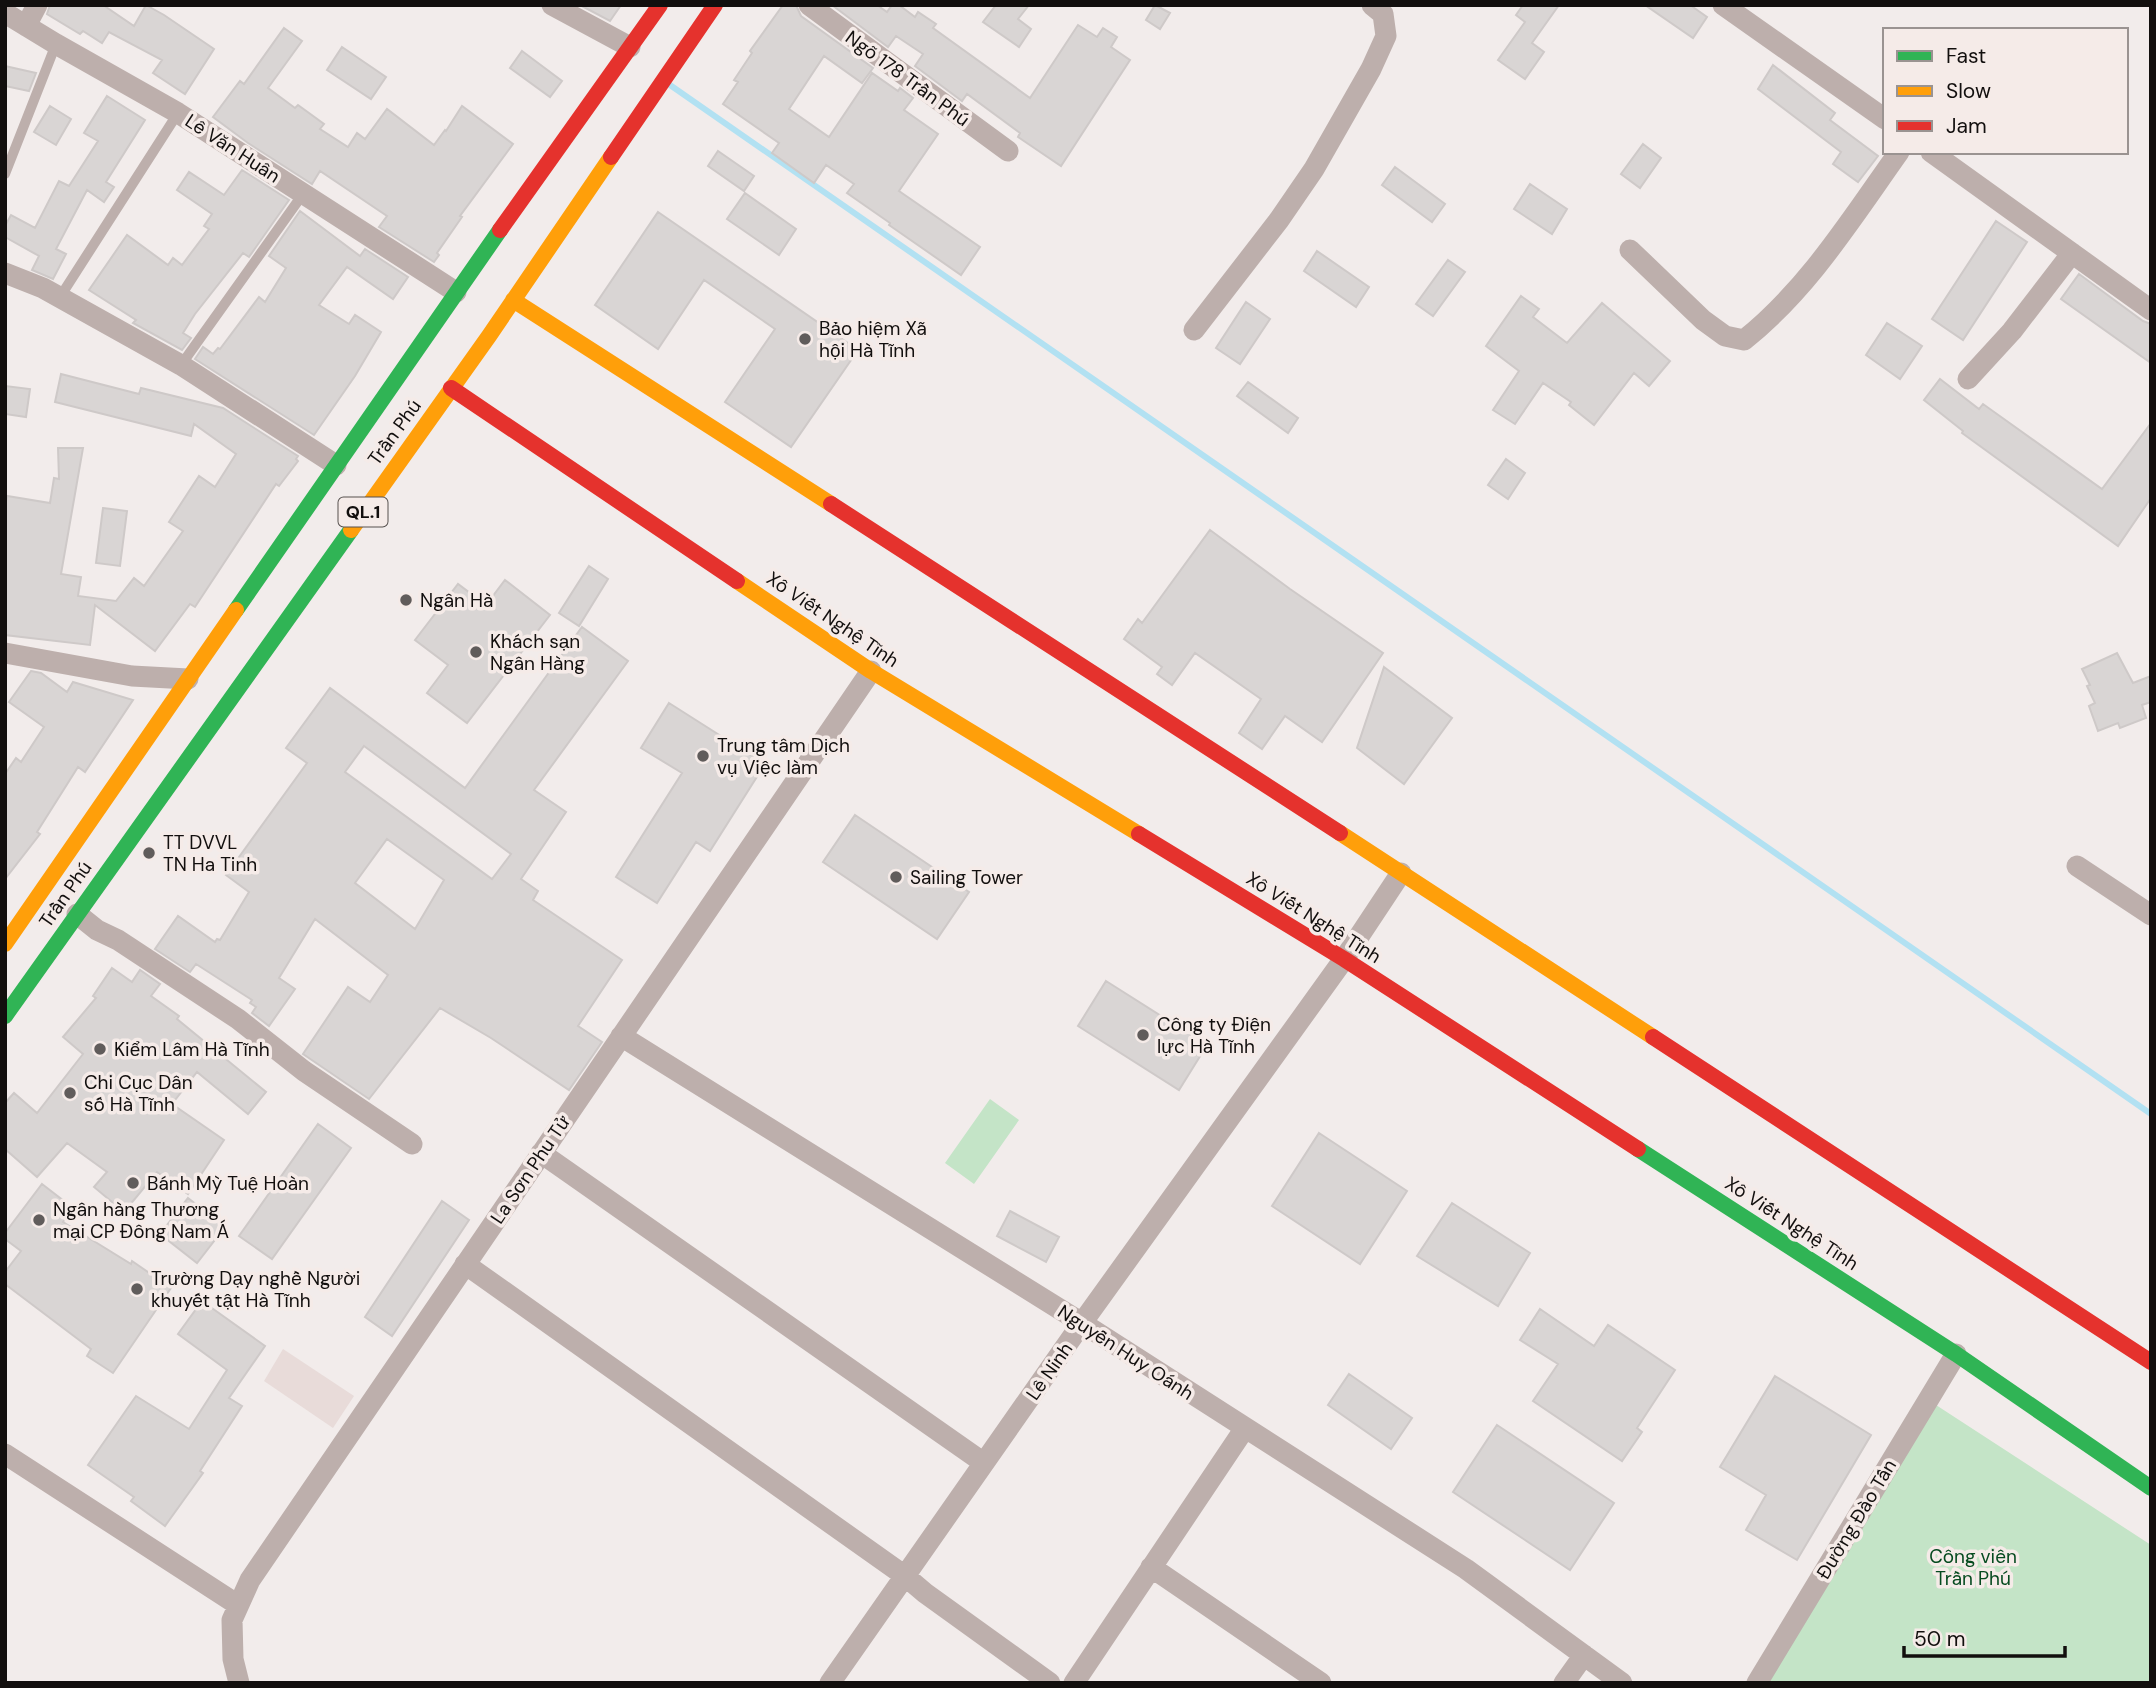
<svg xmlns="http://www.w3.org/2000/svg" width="2156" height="1688" font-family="'DM Sans',sans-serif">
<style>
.built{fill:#e8dbd9}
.green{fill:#c4e4c7}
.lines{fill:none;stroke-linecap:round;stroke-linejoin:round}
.stream{stroke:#b2e1f2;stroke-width:6}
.building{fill:#d9d5d4;stroke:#cec9c8;stroke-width:2;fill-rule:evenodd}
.lane{stroke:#bdafac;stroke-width:10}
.street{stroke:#bdafac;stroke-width:21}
.fast{stroke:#30b455;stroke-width:16}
.slow{stroke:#ff9f0a;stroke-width:16}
.jam{stroke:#e5322d;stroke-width:16}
.poi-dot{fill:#605c5b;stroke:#f5ebe8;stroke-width:2.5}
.labels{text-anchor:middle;stroke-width:7;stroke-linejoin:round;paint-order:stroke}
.shield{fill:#f5ebe8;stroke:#56514f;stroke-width:2}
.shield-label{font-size:18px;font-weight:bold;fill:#120f0e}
.street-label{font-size:19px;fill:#120f0e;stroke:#f5ebe8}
.poi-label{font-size:19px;fill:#120f0e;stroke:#f5ebe8;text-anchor:start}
.park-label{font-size:19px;fill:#054a1f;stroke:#f5ebe8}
</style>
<rect width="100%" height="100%" fill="#f2eceb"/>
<path class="built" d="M283 1349 354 1396 333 1428 264 1381Z"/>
<path class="green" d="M990 1099 1019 1120 974 1184 945 1163Z
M1936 1405 2151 1545V1683H1767Z"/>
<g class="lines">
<path class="stream" d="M670 85 2151 1114"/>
</g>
<path class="building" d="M50 5H103L134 26 146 5 164 15 214 49 185 94 153 73 162 60 109 32 102 43 83 31 80 34 47 14Z
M580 5H621L610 21Z
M783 5H796L801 16 873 68 862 83 824 56 789 109 829 137 872 73 898 91 900 88 913 98 904 110 938 134 899 191 980 247 961 275 889 225 890 223 847 193 854 184 826 165 814 183 772 153 779 143 723 104 738 82 734 80 752 53 750 51Z
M832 5H877L887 12 892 5H899L915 17 918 12 936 24 933 28 1030 98 1078 25 1097 37 1103 28 1117 37 1111 47 1130 60 1061 166 1018 137 1020 133 967 94 962 101 915 66 923 54 896 36 888 47Z
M996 5H1029L1018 19 1031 29 1019 47 983 22Z
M1155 5 1170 13 1160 29 1146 20Z
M1523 5H1559L1532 43 1544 52 1525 79 1498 60 1525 22 1516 15Z
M1645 5H1690L1707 17 1693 38Z
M284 28 302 41 268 88 295 108 298 105 324 124 320 129 348 147 357 133 365 139 387 109 434 145 445 130 446 131 462 106 513 144 460 216 462 217 437 253 439 255 434 262 379 227 387 216 320 171 312 184 248 143 213 117 240 81 244 84Z
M342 47 386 77 371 99 327 70Z
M522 51 562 81 550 97 510 68Z
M1773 65 1835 113 1830 120 1878 156 1858 182 1833 164 1841 152 1758 89Z
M5 66 36 73 29 91 5 86Z
M107 96 145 120 106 182 114 187 104 202 87 190 56 249 66 254 53 279 32 270 39 256 5 237V226L11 215 35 228 59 181 69 186 98 141 84 133Z
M50 106 71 119 56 145 34 132Z
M1643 144 1661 158 1640 188 1621 174Z
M718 151 754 176 744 191 708 166Z
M1395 167 1445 204 1432 222 1382 185Z
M242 170 289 200 249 257 243 253 195 314 183 333 191 338 182 350 133 323 136 320 89 290 127 235 168 265 173 258 182 265 209 229 204 226 212 214 177 190 189 172 224 195Z
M1530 184 1567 209 1552 234 1514 209Z
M745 193 796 229 779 255 727 219Z
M300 211 360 256 365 249 408 277 393 299 347 267 319 305 349 324 355 315 381 332 355 376 314 435 195 359 203 347 213 354 218 348 220 349 259 297 265 302 286 268 269 256Z
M658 212 858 350 791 447 725 402 775 329 704 280 658 349 595 305Z
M1996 221 2027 242 1963 340 1932 319Z
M1317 251 1369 287 1356 307 1304 271Z
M1448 260 1465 272 1433 316 1416 304Z
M2079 274 2143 321 2151 324V363L2061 299Z
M1521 296 1539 309 1533 317 1567 343 1602 303 1670 361 1649 386 1634 373 1594 425 1569 405 1571 402 1543 383 1515 424 1493 410 1519 371 1486 346Z
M1246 302 1270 319 1240 364 1216 348Z
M1887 323 1922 346 1900 379 1866 355Z
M61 374 139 394 141 388 223 408 298 456 296 459 298 461 279 486 276 484 195 607 190 604 155 651 95 605 90 645 5 635V506L7 496 50 503 54 478 59 479 58 448H83L61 574 81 577 78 596 116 601 134 578 144 586 183 531 169 522 199 476 215 487 236 454 194 424 191 436 55 402Z
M1940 379 1979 409 1983 404 2102 489 2151 423V498L2118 546 1962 433 1963 431 1924 400Z
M1248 382 1298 418 1288 433 1237 396Z
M5 386 30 389 26 417 5 414Z
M1506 459 1525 473 1508 499 1488 485Z
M103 508 127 511 120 566 96 563Z
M1210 530 1290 589 1383 653 1322 742 1285 716 1262 749 1239 733 1261 699 1195 653 1172 685 1157 674 1162 667 1124 639 1138 619 1142 623Z
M589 566 608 579 579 626 559 613Z
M505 580 550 615 467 723 427 693 448 665 415 640 458 584 486 605Z
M582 627 628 661 534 790 566 812 521 879 538 891 533 900 622 960 578 1026 602 1042 569 1090 491 1038 440 1008 369 1099 303 1054 348 987 370 1002 388 975 315 919 279 978 295 989 269 1026 252 1013 256 1007 250 1003 252 1000 196 964 190 972 155 949 178 916 215 942 217 939 220 940 249 892 226 875 307 763 286 748 330 688 465 788ZM364 746 511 854 492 879 345 772ZM387 839 444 880 415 929 355 883Z
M2117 653 2133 683 2151 676V702L2142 705 2146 718 2120 728 2118 723 2098 731 2089 706 2095 703 2087 686 2090 685 2082 669Z
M1384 667 1452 718 1404 784 1357 748Z
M31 671 41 673 67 692 73 682 133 700 85 772 78 767 37 832 40 834 5 879V774L16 758 21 762 44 727 9 702Z
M669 703 765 764 710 851 696 842 657 903 616 877 682 773 641 748Z
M855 815 969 892 937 939 823 862Z
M112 968 132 982 140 970 160 984 151 996 179 1016 177 1019 266 1092 248 1114 197 1072 172 1104 224 1140 188 1194 157 1172 124 1212 94 1187 107 1172 67 1143 37 1177 5 1149V1103L14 1093 37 1113 83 1054 63 1037 96 998 93 996Z
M1106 981 1207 1045 1179 1090 1078 1026Z
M318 1124 351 1148 272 1259 239 1236Z
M1319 1133 1407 1191 1360 1264 1272 1206Z
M42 1184 73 1208 63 1222 131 1264 132 1261 171 1288 113 1373 87 1356 91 1349 5 1284V1272L21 1251 5 1239V1233Z
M188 1198 225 1227 197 1263 160 1234Z
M442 1201 469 1220 392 1336 365 1317Z
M1452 1203 1530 1253 1498 1306 1417 1256Z
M1010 1211 1059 1237 1046 1262 997 1236Z
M202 1301 265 1346 229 1398 242 1406 200 1471 203 1473 165 1526 131 1501 134 1497 88 1465 136 1396 189 1429 227 1370 178 1334Z
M1540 1309 1594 1346 1608 1325 1675 1370 1637 1428 1642 1432 1622 1461 1533 1401 1558 1364 1520 1340Z
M1349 1374 1412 1418 1391 1449 1328 1405Z
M1775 1376 1871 1435 1797 1560 1746 1530 1766 1495 1720 1467Z
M1497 1425 1614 1503 1570 1570 1453 1492Z"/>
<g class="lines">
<path class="lane" d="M5 174 56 44
M60 297 178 113
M181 365 303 194"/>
<path class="street" d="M552 5 630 47
M809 5 1008 151
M1723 5 1885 119
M5 13 56 44 178 113 456 292
M26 26 37 5
M1931 152 2151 310
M1630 250 1703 320 1725 336 1744 340C1808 289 1852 218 1899 152
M5 273 43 288 181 365 336 465
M1194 330 1279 220 1314 169 1371 69 1386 36 1383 14 1372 5
M1968 379 2012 331 2072 253
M5 653 132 676 188 679
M2077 866 2151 915
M77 914 97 930 118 940 238 1019 304 1071 412 1144
M621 1036 1082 1323 1466 1569 1622 1683
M541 1153 984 1463
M465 1264 905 1576 925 1593 1050 1683
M5 1454 238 1605
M1151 1567 1321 1683
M239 1683 233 1659 232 1620 250 1580 871 671
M830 1683 1082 1323 1344 959 1401 873
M1074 1683 1245 1428
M1564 1683 1584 1655
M1757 1683 1956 1354"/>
<path class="fast" d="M236 610 500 230
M5 1016 351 530
M1638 1149 1956 1354 2151 1488"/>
<path class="slow" d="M513 300 831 504
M351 530 489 336 611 157
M737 581 871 671 1139 834
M1340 833 1653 1037
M5 944 236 610"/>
<path class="jam" d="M611 157 715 5
M500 230 660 5
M451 388 737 581
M831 504 1340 833
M1139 834 1344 959 1638 1149
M1653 1037 2151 1362"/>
</g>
<g class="poi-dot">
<circle cx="805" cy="339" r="7"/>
<circle cx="406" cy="600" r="7"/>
<circle cx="476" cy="652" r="7"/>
<circle cx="703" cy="756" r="7"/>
<circle cx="149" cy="853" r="7"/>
<circle cx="896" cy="877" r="7"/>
<circle cx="1143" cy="1035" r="7"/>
<circle cx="100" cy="1049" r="7"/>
<circle cx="70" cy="1093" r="7"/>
<circle cx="133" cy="1183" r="7"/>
<circle cx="39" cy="1220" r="7"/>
<circle cx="137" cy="1289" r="7"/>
</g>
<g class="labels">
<rect class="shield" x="338.5" y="497.5" width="49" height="29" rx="5"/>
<g class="shield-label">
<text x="363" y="518">QL.1</text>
</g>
<g class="street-label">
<text transform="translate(908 78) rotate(36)" y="7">Ngõ 178 Trần Phú</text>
<text transform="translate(233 148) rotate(33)" y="7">Lê Văn Huân</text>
<text transform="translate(394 432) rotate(-54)" y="7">Trần Phú</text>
<text transform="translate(833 619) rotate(34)" y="7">Xô Viết Nghệ Tĩnh</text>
<text transform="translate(65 894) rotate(-55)" y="7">Trần Phú</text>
<text transform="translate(1314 917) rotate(32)" y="7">Xô Viết Nghệ Tĩnh</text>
<text transform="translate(530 1169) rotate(-56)" y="7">La Sơn Phu Tử</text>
<text transform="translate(1792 1223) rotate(33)" y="7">Xô Viết Nghệ Tĩnh</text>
<text transform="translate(1126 1352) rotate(33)" y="7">Nguyễn Huy Oánh</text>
<text transform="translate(1049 1371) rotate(-55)" y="7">Lê Ninh</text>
<text transform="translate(1856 1519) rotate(-59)" y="7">Đường Đào Tấn</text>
</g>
<g class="poi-label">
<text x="819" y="335">Bảo hiệm Xã<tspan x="819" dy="22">hội Hà Tĩnh</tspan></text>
<text x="420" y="607">Ngân Hà</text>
<text x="490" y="648">Khách sạn<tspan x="490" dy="22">Ngân Hàng</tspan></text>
<text x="717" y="752">Trung tâm Dịch<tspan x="717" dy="22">vụ Việc làm</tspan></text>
<text x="163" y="849">TT DVVL<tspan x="163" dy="22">TN Ha Tinh</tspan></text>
<text x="910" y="884">Sailing Tower</text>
<text x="1157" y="1031">Công ty Điện<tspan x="1157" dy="22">lực Hà Tĩnh</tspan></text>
<text x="114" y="1056">Kiểm Lâm Hà Tĩnh</text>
<text x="84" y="1089">Chi Cục Dân<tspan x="84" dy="22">số Hà Tĩnh</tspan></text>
<text x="147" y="1190">Bánh Mỳ Tuệ Hoàn</text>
<text x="53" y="1216">Ngân hàng Thương<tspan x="53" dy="22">mại CP Đông Nam Á</tspan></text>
<text x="151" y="1285">Trường Dạy nghề Người<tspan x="151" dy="22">khuyết tật Hà Tĩnh</tspan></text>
</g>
<g class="park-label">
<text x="1973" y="1563">Công viên<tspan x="1973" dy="22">Trần Phú</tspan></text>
</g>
</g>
<rect width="2156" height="1688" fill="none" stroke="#120f0e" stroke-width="14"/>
<rect x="1883" y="28" width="245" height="126" fill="#f5ebe8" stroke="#9a9391" stroke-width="2"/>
<rect x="1897" y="51" width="35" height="10" fill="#30b455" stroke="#9a9391" stroke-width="2"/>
<text x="1946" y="63" font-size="21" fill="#120f0e">Fast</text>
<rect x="1897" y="86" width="35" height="10" fill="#ff9f0a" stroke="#9a9391" stroke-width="2"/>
<text x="1946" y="98" font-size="21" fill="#120f0e">Slow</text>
<rect x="1897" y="121" width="35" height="10" fill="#e5322d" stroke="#9a9391" stroke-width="2"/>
<text x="1946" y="133" font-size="21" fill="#120f0e">Jam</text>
<path d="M1904 1646v10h161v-10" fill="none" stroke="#120f0e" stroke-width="3.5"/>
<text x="1914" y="1646" font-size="21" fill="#120f0e" stroke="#f5ebe8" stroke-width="5" paint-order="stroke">50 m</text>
</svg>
